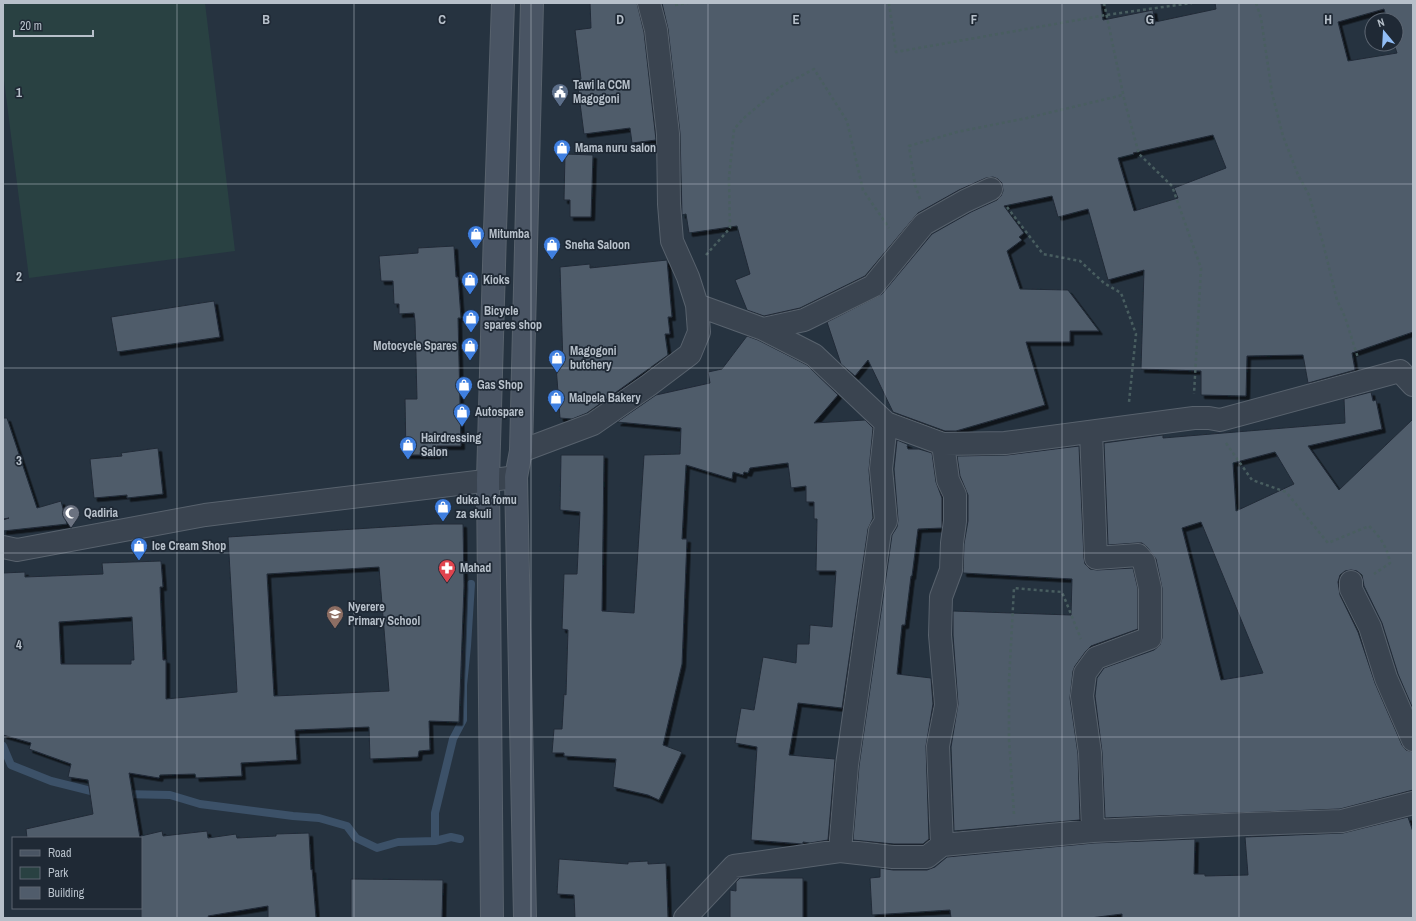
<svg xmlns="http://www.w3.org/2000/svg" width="1416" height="921" font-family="'Archivo Narrow',sans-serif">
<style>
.green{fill:#294142}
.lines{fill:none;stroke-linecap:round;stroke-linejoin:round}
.stream{stroke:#3c5168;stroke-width:8}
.building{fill:#505c6b;stroke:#212b37;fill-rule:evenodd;filter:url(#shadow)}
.minor-casing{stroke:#58626d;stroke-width:24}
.secondary-casing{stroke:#58626d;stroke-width:24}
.path{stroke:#495e60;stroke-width:2.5;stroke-dasharray:3 3;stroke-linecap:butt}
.minor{stroke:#3a4450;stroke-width:22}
.secondary{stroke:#495463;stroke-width:22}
.grid{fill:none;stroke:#b7c0ca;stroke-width:1;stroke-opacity:0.55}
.labels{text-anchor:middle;stroke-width:3.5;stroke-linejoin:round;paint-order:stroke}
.poi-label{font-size:12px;font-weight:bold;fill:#b7c0ca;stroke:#1f2935;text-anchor:start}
.grid-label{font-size:13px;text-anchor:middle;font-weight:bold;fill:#b7c0ca;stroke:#1f2935;stroke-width:3.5;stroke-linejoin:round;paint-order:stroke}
</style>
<defs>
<filter id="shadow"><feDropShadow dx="3.5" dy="3.5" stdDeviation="0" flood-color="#0009"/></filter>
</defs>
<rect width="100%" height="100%" fill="#263340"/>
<path class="green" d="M3 3H205L235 251 29 278 3 72Z"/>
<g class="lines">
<path class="stream" d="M3 746 11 765 51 781 99 793
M122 794 170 795 200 804 293 816 319 818 347 826 356 838 377 848 398 842 435 841 451 837 460 839
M435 841V813L453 739 463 720V685L467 646 471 584"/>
</g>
<path class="building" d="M590 3H637L644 32 656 140 632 143 630 128 584 134 577 80 581 79 575 30 591 28Z
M662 3H1101L1103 20 1153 10 1155 22 1216 9 1215 3H1413V332L1352 353 1355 370 1308 383 1303 355 1247 356 1246 396 1201 395V371L1141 369 1144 270 1108 280 1088 209 1058 217 1052 196 1004 206 1024 233 1019 237 1022 240 1007 251 1020 289 1068 290 1099 331H1070V342H1026L1045 405 956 431H945L893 412 868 360 855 376 841 364 827 322 882 294 932 234 971 212 997 200 1001 196 1003 191 1002 183 998 179 993 177 986 178 959 190 918 213 865 276 800 308 764 316 747 310 735 280 750 274 737 226 689 233 686 214 682 215 680 133 668 29ZM1384 9 1387 20H1396V44H1394L1397 53 1348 61 1338 22ZM1213 135 1226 168 1174 188 1178 198 1134 211 1118 158 1134 154 1133 153Z
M565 154 593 155 591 217H570V200H564Z
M454 246 456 277H458L461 318H458L461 446H437V455H406L405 399H417L415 321 414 313 399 314V304H394L393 281H381L379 256 418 253V248Z
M667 260 672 317H668L670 334H665L668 355 587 413 572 419 560 418 556 366 563 365 560 267 590 264V268Z
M214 301 220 337 117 352 111 317Z
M747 336 758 340 807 365 838 395 814 423 865 420 873 428 869 470 873 518 868 529 842 708 798 703 789 755 835 759 828 840 810 843 803 842V844L751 840 757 747 735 743 741 708 754 710 763 657 796 663 797 644H809L810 625 832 627 836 571H816L817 519H814V502H806V486L791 488 788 463 750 468 748 473 744 472 743 475 733 472 732 479 686 465 682 539H687L682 664 663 745 682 752 659 800 648 795 613 787 616 759 564 756V753H552L554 729H562L564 694 566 695 568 630 562 629 564 574H577L580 512 560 510 561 455H604L602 611 634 613 644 455 680 454 681 428 617 422 656 395 710 383 708 372 722 369Z
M1371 392 1373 401 1376 400 1382 429 1308 446 1339 490 1413 419V709L1398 674 1382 623 1364 586 1362 575 1357 571 1351 570 1345 571 1340 575 1338 582 1340 595 1358 632 1375 683 1402 745 1406 750 1413 752V790L1340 809 1105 818 1102 752 1095 696 1097 678 1104 668 1154 650 1160 645 1162 638V588L1156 559 1147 547 1142 543H1137L1108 545 1104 443 1163 435V438L1345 423 1344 399ZM1275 452 1294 484 1236 511 1233 463ZM1201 522 1263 673 1221 680 1182 528Z
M3 418H7L37 508 61 501 67 524 3 531V520L9 518 3 519Z
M897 440 909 445 907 446 908 449H919L932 453 936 482 942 498V528L918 529 912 576H911L905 625H902L897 674 931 678 933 704 926 746 929 839 923 844H894L853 840 859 766 892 535 897 527 898 520 894 469Z
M1079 446 1084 558 1085 564 1090 569 1097 570 1133 568 1138 589V629L1091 646 1086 651 1075 666 1073 671 1070 698 1078 754 1080 820 954 831 951 747 958 704 953 635V611L1071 615 1072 579 963 573 964 544 968 521V495L960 476 957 456 1007 455Z
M158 448 163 494 127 498V495L94 498 90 459 122 456 121 453Z
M434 524H463L464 586 459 722 429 721 430 750 419 751 418 757 370 759 369 727 295 730 297 760 241 763 242 776 196 778 195 774 160 775 159 778 129 773 140 838H27L26 829 93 814 88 780 68 777 71 764 29 749 31 743 3 735V573L25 572V577L103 574 102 563 161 561 163 587H160L163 660H166V699L237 692 228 537ZM379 567 389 691 274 696 267 574ZM132 617 134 660H131V664H61L59 622Z
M1408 817 1413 832V918H1122V914L1090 918H951L950 910 872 915 870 878 880 877V868L893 870H927L935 867 947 857 1094 843 1195 839 1194 874H1205V876L1248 875 1245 837 1343 833Z
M162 831 163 836 207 831 208 838 236 834 237 838 276 836V834L309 833 311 870 312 869 316 918H268V906L208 916 209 918H141V836Z
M559 859 628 864V862L648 861V864L666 863 668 918H575L574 895 557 894Z
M740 878H803V918H730V890L736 891V882Z
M351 879 443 880 442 918H351Z"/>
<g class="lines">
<g class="minor-casing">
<path id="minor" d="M697 305 763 329 804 320 873 286 924 224 965 201 991 189
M763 329 814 355 886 423 943 444 1005 443 1194 418H1209L1220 420 1400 371 1413 385
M521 451 593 424 649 385 690 354 699 332 697 305 688 277 672 241 669 204 668 134 656 30 649 3
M3 547 17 550 205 515 516 477
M1351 582V589L1370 627 1386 678 1413 740
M1093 831 1247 824 1342 821 1413 803
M942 845 938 746 946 705 940 635 941 597 951 570 952 543 955 521V495L948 480 943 444
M840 851 847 765 880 531 886 521 881 469 886 423
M685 918 734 866 840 851 893 857H927L942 845 1093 831 1090 753 1082 696 1085 673 1096 658 1150 638V588L1144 562 1138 555 1096 558 1091 432"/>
</g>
<g class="secondary-casing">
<path id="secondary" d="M492 918 488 480 495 230 503 3
M525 918 516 477 521 451 532 3"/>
</g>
<path class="path" d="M889 3 896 52 1106 15 1192 3
M1104 3 1125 103 1139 154 1172 186 1201 268 1194 394
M1256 3 1261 18 1272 93 1283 136 1298 175 1309 195 1323 243 1337 300 1345 317 1358 358
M675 5 688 3
M920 199 915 185 909 146 957 132 1027 118 1123 95
M1007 207 1043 254 1080 261 1104 283 1121 293 1136 334 1129 402
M706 255 730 228 729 178 734 129 745 117 782 86 814 69 847 121 863 190 889 228
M1226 443 1252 480 1286 492 1328 543 1369 526C1380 536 1388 549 1390 563L1374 574
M1014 814 1009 739V681L1014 588 1062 592 1081 639"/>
<use href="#minor" class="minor"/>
<use href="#secondary" class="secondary"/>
</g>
<path class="grid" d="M177 3V918M354 3V918M531 3V918M708 3V918M885 3V918M1062 3V918M1239 3V918M3 184H1413M3 368H1413M3 553H1413M3 737H1413"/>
<defs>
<g id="civic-pin" transform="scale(0.9)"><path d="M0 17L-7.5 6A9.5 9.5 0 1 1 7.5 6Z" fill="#5c6f8a" stroke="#1f2935"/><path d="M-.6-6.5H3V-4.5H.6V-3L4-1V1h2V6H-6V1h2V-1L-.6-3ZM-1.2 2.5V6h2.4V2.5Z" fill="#fff"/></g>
<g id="shop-pin" transform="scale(0.9)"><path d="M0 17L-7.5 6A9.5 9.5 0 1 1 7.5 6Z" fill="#3f7fe0" stroke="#1f2935"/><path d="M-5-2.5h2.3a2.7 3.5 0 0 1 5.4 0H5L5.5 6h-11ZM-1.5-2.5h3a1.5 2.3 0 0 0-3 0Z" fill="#fff"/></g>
<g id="mosque-pin" transform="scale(0.9)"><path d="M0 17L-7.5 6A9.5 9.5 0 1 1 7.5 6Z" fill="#6b7280" stroke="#1f2935"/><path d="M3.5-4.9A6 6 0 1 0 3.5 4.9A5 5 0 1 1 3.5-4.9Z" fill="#fff"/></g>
<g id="pharmacy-pin" transform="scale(0.9)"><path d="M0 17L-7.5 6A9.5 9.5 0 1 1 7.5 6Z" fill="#e0444e" stroke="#1f2935"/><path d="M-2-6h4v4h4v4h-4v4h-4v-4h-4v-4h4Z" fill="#fff"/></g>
<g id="school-pin" transform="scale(0.9)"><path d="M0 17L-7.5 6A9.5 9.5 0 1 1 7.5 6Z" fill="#8d6e63" stroke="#1f2935"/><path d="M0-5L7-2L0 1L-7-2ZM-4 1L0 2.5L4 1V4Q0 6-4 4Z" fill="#fff"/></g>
</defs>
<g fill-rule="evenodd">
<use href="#civic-pin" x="560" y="92"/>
<use href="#shop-pin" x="562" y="148"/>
<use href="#shop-pin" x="476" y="234"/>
<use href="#shop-pin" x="552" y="245"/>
<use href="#shop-pin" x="470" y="280"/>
<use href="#shop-pin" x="471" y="318"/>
<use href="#shop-pin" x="470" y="346"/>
<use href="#shop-pin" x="557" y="358"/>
<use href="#shop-pin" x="464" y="385"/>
<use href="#shop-pin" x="556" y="398"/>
<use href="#shop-pin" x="462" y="412"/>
<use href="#shop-pin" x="408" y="445"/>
<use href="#shop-pin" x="443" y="507"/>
<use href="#mosque-pin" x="71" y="513"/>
<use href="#shop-pin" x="139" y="546"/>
<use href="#pharmacy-pin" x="447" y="568"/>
<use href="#school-pin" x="335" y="614"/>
</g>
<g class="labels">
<g class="poi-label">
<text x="573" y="89">Tawi la CCM<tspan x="573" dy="14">Magogoni</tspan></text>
<text x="575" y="152">Mama nuru salon</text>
<text x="489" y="238">Mitumba</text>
<text x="565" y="249">Sneha Saloon</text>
<text x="483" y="284">Kioks</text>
<text x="484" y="315">Bicycle<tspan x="484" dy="14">spares shop</tspan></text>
<text x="457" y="350" text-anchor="end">Motocycle Spares</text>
<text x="570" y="355">Magogoni<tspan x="570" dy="14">butchery</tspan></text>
<text x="477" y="389">Gas Shop</text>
<text x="569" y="402">Malpela Bakery</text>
<text x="475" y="416">Autospare</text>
<text x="421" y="442">Hairdressing<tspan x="421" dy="14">Salon</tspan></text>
<text x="456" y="504">duka la fomu<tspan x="456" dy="14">za skuli</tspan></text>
<text x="84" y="517">Qadiria</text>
<text x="152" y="550">Ice Cream Shop</text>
<text x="460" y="572">Mahad</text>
<text x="348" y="611">Nyerere<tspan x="348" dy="14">Primary School</tspan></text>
</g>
</g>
<g class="grid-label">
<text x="266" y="24">B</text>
<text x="442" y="24">C</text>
<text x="620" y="24">D</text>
<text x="796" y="24">E</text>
<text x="974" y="24">F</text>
<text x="1150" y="24">G</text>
<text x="1328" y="24">H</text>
<text x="19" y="97">1</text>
<text x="19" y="281">2</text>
<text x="19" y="465">3</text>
<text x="19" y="649">4</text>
</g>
<rect width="1416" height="921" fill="none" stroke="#b7c0ca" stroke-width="8"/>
<rect x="12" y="837" width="130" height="72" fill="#1f2935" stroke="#5c6571"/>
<rect x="20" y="850" width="20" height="6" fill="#495463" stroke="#5c6571"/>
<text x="48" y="857" font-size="12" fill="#b7c0ca">Road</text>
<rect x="20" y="867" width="20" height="12" fill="#294142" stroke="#5c6571"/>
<text x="48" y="877" font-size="12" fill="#b7c0ca">Park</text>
<rect x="20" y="887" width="20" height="12" fill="#505c6b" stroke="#5c6571"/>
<text x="48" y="897" font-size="12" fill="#b7c0ca">Building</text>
<g transform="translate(1384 32) rotate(342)"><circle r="19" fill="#1f2935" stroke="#5c6571"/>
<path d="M0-3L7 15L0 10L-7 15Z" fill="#91bdf5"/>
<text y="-6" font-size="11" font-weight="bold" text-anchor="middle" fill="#b7c0ca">N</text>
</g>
<path d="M14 30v6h79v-6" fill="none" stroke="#b7c0ca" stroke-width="2"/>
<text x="20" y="30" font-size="12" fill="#b7c0ca" stroke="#1f2935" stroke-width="3" paint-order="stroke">20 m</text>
</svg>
